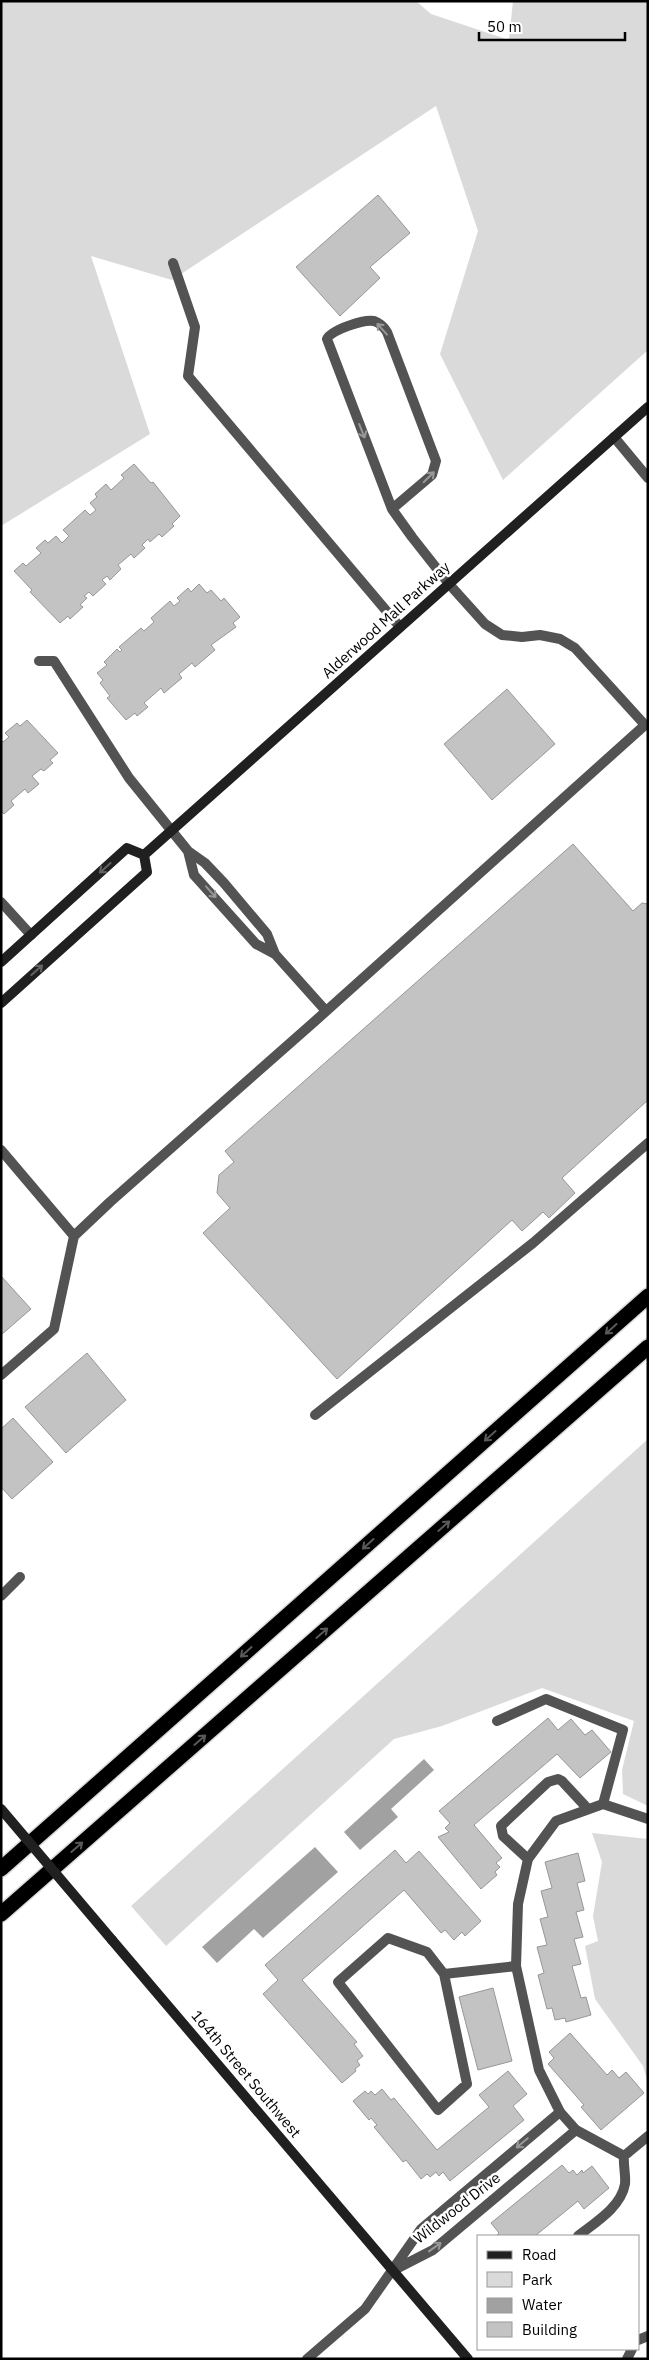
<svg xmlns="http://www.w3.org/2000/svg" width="649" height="2360" font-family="'IBM Plex Sans',sans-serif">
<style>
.green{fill:#dadada}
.water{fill:#a1a1a1}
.building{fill:#c3c3c3;stroke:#979797}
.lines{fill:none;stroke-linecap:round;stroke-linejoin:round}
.highway-casing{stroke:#dbdbdb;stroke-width:18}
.lane{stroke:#535353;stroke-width:10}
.street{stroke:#535353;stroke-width:10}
.secondary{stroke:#202020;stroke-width:10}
.highway{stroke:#000;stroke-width:15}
.secondary-bridge{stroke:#202020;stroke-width:10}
.oneway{stroke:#989898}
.oneway2{stroke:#636363}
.oneway3{stroke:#595959}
.labels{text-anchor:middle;stroke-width:5;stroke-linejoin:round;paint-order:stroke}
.street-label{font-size:15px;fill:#000;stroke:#fff}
</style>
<rect width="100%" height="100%" fill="#fff"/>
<path class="green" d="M1 1H416L431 14 509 40 513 1H648V350L503 480 440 354 478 231 436 106 172 280 91 256 150 434 1 526Z
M648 1439V1806L623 1794 622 1770 634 1721 542 1688 442 1726 394 1739 166 1946 131 1906Z
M592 1833 648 1839V2083L643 2066 595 1999 585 1946 598 1941 593 1916 602 1862Z"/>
<path class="water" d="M424 1759 434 1770 391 1809 398 1817 360 1850 344 1832Z
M315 1847 338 1872 263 1938 254 1929 217 1963 202 1947Z"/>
<path class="building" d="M378 195 410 233 370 267 380 278 340 316 296 267Z
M134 464 151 483 153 482 180 516 172 524 174 526 162 537 159 534 150 542 148 539 142 545 145 548 134 558 131 554 118 565 121 569 110 580 107 576 102 580 106 584 93 596 89 592 84 596 87 598 80 605 83 607 70 619 68 616 60 623 30 592 32 590 14 571 23 563 26 566 41 553 36 548 45 540 48 543 56 536 62 543 69 536 63 530 85 510 90 515 96 510 90 503 97 497 95 494 106 484 111 490 124 478 121 475Z
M199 584 207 593 211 590 221 601 224 598 240 617 233 623 236 627 211 645 215 650 195 667 192 663 179 674 182 678 164 693 161 688 144 703 148 707 137 716 135 713 126 720 107 698 110 696 100 683 103 680 97 673 107 665 104 662 117 649 120 652 122 650 119 647 141 628 144 631 154 622 151 618 170 601 174 606 180 601 177 598 188 588 191 592Z
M507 689 555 744 492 800 444 744Z
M27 720 58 753 50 760 53 763 44 771 41 769 32 776 39 784 28 793 25 789 11 801 14 805 4 814 1 811V740L3 742 9 737 5 733 17 723 20 726Z
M573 844 633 911 642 903 648 904V1100L562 1178 575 1193 549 1218 543 1212 522 1231 512 1220 337 1379 203 1233 230 1208 217 1193 219 1175 234 1162 225 1151Z
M1 1276 31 1309 1 1335Z
M87 1353 126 1400 66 1453 25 1407Z
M13 1418 53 1462 12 1499 1 1487V1429Z
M548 1718 558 1730 571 1719 585 1735 592 1730 611 1752 580 1778 557 1754 474 1825 502 1858 496 1863 500 1867 495 1872 497 1875 481 1889 438 1837 449 1832 445 1828 450 1823 439 1811Z
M395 1850 406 1863 419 1851 481 1921 465 1936 462 1932 454 1940 445 1930 441 1933 404 1890 302 1980 357 2042 354 2044 363 2056 357 2061 360 2065 355 2069 356 2071 342 2083 263 1994 278 1980 265 1965Z
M578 1853 585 1881 577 1883 584 1910 576 1912 583 1937 574 1939 581 1964 572 1966 581 1998 586 1997 591 2015 566 2022 565 2018 555 2020 552 2008 547 2009 538 1975 544 1973 537 1947 547 1945 540 1919 548 1917 541 1891 552 1888 545 1862Z
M493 1988 512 2061 478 2070 459 1997Z
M570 2033 607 2075 612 2070 619 2078 626 2072 644 2093 601 2130 581 2107 584 2105 548 2064 554 2058 549 2052Z
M508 2071 527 2094 513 2106 524 2120 450 2181 443 2172 439 2176 436 2172 430 2177 427 2174 421 2179 406 2160 403 2162 374 2127 377 2125 371 2118 369 2120 353 2101 365 2091 368 2094 371 2091 375 2095 382 2089 391 2100 394 2098 437 2150 489 2107 479 2095Z
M562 2165 569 2173 573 2170 577 2175 582 2170 583 2173 592 2166 609 2188 584 2209 578 2201 535 2236H496L499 2233 491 2223Z"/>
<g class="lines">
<g class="highway-casing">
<path id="highway" d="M1 1869 648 1296
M1 1914 648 1347"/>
</g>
<path class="lane" d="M173 263 195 327 188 376 400 627
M614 437 648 478
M39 661H54L129 778 188 851 205 863 224 883 267 934 275 954 326 1011
M188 851 194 875 256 944 275 954
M1 1150 74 1236
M1 1375 54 1329 74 1236 110 1202 314 1022 645 725 575 648 560 639 540 635 522 637 502 635 485 624 449 584 412 537 392 509 327 339C331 330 364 319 374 321 380 323 384 327 387 332L436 461 432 475 392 509
M315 1415 533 1243 648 1143
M1 1596 20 1577
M497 1721 546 1699 623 1730 603 1804
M648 1819 603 1804 556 1821 528 1859 518 1904 516 1966 539 2070 560 2112 576 2130 624 2156 648 2136
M528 1859 503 1836 501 1826 548 1782 558 1779 562 1781 588 1809
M444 1974 467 2084 438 2110 338 1982 388 1938 427 1952 444 1974 516 1966
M578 2236C596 2222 621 2207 625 2184 626 2175 623 2165 624 2156"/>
<path class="street" d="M1 902 31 935
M394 2270 433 2250 576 2130
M638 2340 648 2336
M307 2359 365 2309 421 2229 560 2112
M627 2359 632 2349"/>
<path class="secondary" d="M144 855 648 407
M1 962 127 848 144 855
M1 1003 147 872 144 855
M112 1940 468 2359"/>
<use href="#highway" class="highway"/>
<path class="secondary-bridge" d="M1 1809 112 1940"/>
</g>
<defs><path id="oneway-shaft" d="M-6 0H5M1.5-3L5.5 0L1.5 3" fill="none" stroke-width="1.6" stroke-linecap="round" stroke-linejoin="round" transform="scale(1.25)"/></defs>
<g class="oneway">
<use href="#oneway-shaft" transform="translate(382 329) rotate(-132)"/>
<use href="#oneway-shaft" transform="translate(362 431) rotate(68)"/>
<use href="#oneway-shaft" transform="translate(429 477) rotate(-45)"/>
<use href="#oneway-shaft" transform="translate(211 892) rotate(48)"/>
<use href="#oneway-shaft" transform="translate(522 2143) rotate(140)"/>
<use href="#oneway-shaft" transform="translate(435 2247) rotate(-36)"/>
</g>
<g class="oneway2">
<use href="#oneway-shaft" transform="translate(105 868) rotate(138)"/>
<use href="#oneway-shaft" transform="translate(37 970) rotate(-42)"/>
</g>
<g class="oneway3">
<use href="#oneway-shaft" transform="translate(611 1329) rotate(138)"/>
<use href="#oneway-shaft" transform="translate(490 1436) rotate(138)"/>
<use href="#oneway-shaft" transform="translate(444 1526) rotate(-41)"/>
<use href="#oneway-shaft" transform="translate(368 1544) rotate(138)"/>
<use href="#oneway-shaft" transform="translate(322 1633) rotate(-41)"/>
<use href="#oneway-shaft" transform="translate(246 1652) rotate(138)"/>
<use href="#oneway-shaft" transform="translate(200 1740) rotate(-41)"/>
<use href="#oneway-shaft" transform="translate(77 1847) rotate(-41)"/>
</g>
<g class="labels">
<g class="street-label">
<text transform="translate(386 620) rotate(-42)" y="5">Alderwood Mall Parkway</text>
<text transform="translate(246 2074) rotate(50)" y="5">164th Street Southwest</text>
<text transform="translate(457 2208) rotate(-38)" y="5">Wildwood Drive</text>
</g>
</g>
<rect width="649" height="2360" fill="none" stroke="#000000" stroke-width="5"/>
<rect x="477" y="2235" width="162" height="115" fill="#ffffff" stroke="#999999"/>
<rect x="487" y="2251" width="25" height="8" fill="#202020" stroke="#999999"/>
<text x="522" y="2260" font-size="15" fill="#000000">Road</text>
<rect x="487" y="2272" width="25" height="15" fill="#dadada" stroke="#999999"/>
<text x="522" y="2285" font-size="15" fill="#000000">Park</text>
<rect x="487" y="2298" width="25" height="15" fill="#a1a1a1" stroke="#999999"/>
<text x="522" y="2310" font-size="15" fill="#000000">Water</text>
<rect x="487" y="2322" width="25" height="15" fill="#c3c3c3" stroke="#999999"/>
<text x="522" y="2335" font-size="15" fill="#000000">Building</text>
<path d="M479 32v8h146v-8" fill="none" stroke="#000000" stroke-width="2.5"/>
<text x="487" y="32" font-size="15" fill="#000000" stroke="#ffffff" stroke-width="4" paint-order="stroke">50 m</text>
</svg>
